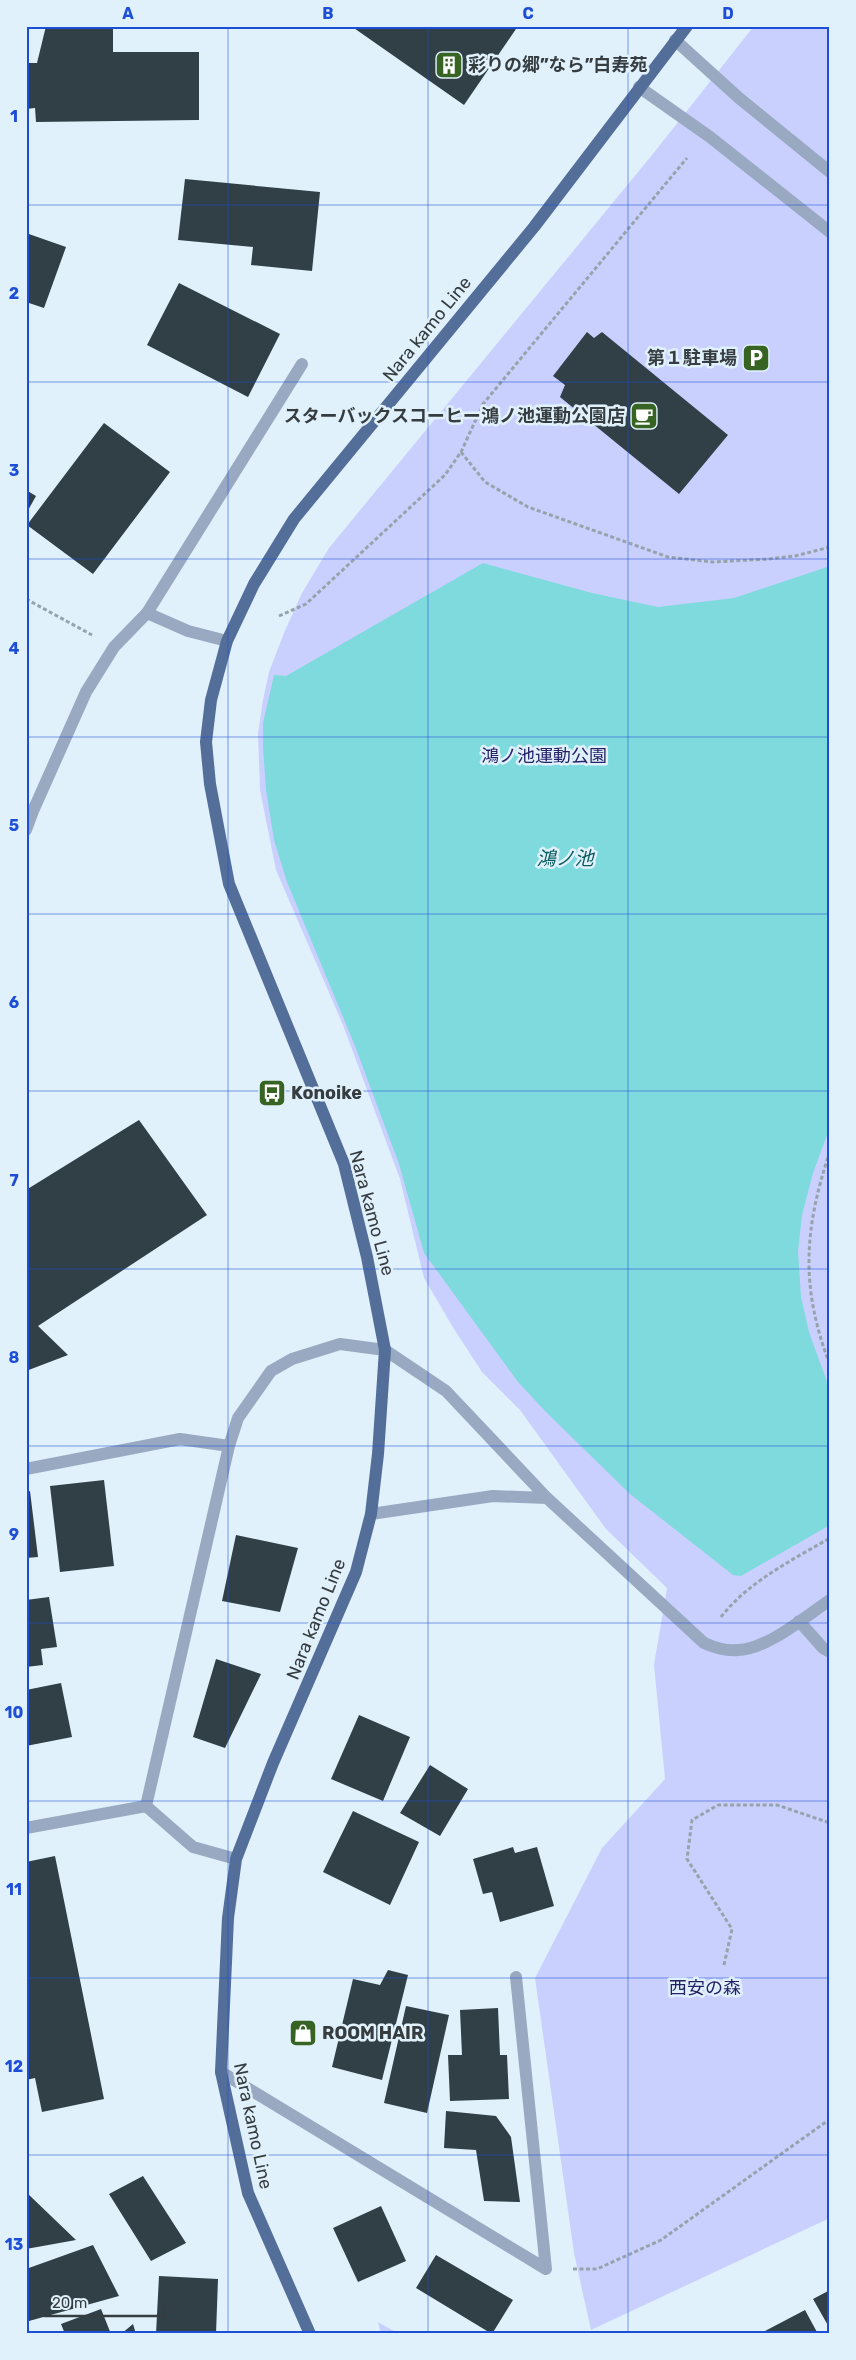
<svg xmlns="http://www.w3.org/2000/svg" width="856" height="2360" font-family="Rubik,'Noto Sans JP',sans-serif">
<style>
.green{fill:#cad0fe}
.water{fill:#7edadd}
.building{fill:#304046}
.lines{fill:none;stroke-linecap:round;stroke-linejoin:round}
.path{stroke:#97a3ab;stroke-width:3;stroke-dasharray:4 2.5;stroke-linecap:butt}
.service{stroke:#99a9c1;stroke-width:12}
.minor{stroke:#99a9c1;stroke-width:12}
.primary{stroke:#536e99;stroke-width:12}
.grid{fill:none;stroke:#1d4ed8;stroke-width:1;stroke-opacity:0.55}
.labels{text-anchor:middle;stroke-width:5;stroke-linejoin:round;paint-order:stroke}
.poi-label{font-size:18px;font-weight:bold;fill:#363d41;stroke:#e0f1fc;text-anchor:start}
.street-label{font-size:18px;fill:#363d41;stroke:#e0f1fc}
.park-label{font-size:18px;fill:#262268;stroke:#e0f1fc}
.water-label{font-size:19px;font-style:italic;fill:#085c5f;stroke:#e0f1fc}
.neatline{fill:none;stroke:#1d4ed8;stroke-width:2}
.grid-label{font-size:16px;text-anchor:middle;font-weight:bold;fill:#1d4ed8}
</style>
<rect width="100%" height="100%" fill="#e0f1fc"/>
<path class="green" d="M754 26H830V2218L591 2330 574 2253 535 1978 602 1848 665 1779 654 1665 667 1588 606 1529 520 1410 482 1372 454 1329 424 1278 400 1179 343 1025 276 870 260 790 258 733 263 700 269 672 284 633 302 593 329 548 652 155Z
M378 2322 399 2334H381Z"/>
<path class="water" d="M483 563 592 593 658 607 734 598 830 566V1127L813 1173 802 1215 798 1251 801 1297 809 1332 830 1390V1525L741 1576 733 1575 630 1494 547 1413 518 1382 424 1253 399 1164 355 1046 287 882 274 840 266 790 263 747V723L274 675 286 676Z"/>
<path class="building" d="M46 26H113V52H199V120L36 122 35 108 26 109V63H37Z
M351 26H518L464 105Z
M185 179 320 192 312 271 251 265 253 247 178 240Z
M26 233 66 247 44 308 26 302Z
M179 283 280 334 248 397 147 345Z
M587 332 594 338 602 332 728 435 679 494 560 397 565 385 553 376Z
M104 423 170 472 93 574 27 525Z
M26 490 36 496 26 514Z
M139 1120 207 1215 38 1326 68 1355 26 1371V1190Z
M104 1480 114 1566 60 1572 50 1486Z
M30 1491 38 1557 26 1558V1492Z
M236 1535 298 1548 280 1612 222 1601Z
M49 1597 57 1647 41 1649 43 1665 26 1667V1600Z
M216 1659 261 1674 225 1748 193 1737Z
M61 1683 72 1737 26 1746V1690Z
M359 1715 410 1737 383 1801 331 1779Z
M430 1765 468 1789 440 1836 400 1813Z
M353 1811 419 1842 390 1905 323 1872Z
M513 1847 515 1853 537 1847 554 1906 500 1922 492 1892 483 1894 473 1859Z
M55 1856 104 2099 42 2112 35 2078 26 2080V1862Z
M388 1970 408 1975 382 2080 332 2067 353 1979 380 1985Z
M406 2006 449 2015 427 2113 384 2103Z
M498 2008 500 2055H507L509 2099 450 2101 448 2055H462L460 2010Z
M446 2111 496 2116 511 2137 520 2202 484 2201 476 2150 444 2148Z
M143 2176 186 2243 151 2261 109 2194Z
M26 2192 76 2240 26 2249Z
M381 2206 406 2261 358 2282 333 2228Z
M93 2245 119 2296 29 2321 26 2316V2269Z
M436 2255 513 2300 492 2334 416 2288Z
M159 2276 218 2279 216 2334H156Z
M830 2290V2329L813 2299Z
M101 2309 111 2334H65L61 2324Z
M805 2310 818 2334H767L765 2331Z
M133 2324 136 2334H121Z"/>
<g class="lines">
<path class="path" d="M461 452 485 482 528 507 668 557 712 562 769 559 795 556 830 547
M26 599 92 635
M279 616 306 604 445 475 461 452 483 404 687 158
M830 1151C804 1229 800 1287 830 1365
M721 1617C748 1582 792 1560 830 1538
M724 1965 732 1929 687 1859 692 1820 718 1805H777L830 1823
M573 2269H597L661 2240 830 2119"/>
<path class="service" d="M147 613 302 364"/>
<path class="minor" d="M675 40 739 98 830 172
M639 87 710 137 830 232
M26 830 33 811 86 692 114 647 147 613 188 631 227 641
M26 1469 180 1439 229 1446
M371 1514 493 1496 547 1498
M799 1621 823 1648 830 1652
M146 1806 229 1446 238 1418 271 1371 292 1359 340 1344 385 1350 446 1391 547 1498 704 1643C716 1648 725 1651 738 1650 766 1650 806 1616 830 1600
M26 1828 146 1806 193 1847 236 1859
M221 2072 546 2269 516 1977"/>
<path class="primary" d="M310 2334 248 2193 221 2072 228 1918 236 1859 273 1763 356 1572 371 1514 378 1454 385 1350 367 1257 344 1164 229 884 210 784 206 742 211 700 227 641 254 584 294 519 534 227 687 26"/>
</g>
<path class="grid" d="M228 26V2334M428 26V2334M628 26V2334M26 205H830M26 382H830M26 559H830M26 737H830M26 914H830M26 1091H830M26 1269H830M26 1446H830M26 1623H830M26 1801H830M26 1978H830M26 2155H830"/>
<defs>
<g id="building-square" transform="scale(1.4375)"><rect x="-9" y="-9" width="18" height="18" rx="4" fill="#376423" stroke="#e0f1fc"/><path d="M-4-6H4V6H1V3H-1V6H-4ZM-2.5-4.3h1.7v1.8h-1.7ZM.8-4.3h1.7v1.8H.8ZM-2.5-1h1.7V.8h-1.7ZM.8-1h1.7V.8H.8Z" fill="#fff"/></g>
<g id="parking-square" transform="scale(1.4375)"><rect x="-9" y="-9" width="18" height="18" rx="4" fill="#376423" stroke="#e0f1fc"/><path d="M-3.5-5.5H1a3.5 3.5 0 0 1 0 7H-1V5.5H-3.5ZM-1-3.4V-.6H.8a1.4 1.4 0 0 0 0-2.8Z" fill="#fff"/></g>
<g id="cafe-square" transform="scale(1.4375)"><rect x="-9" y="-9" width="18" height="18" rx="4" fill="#376423" stroke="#e0f1fc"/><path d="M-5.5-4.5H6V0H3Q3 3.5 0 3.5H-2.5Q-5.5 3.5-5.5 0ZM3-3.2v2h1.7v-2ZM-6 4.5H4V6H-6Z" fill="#fff"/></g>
<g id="bus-square" transform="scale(1.4375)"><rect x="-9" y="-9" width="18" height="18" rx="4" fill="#376423" stroke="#e0f1fc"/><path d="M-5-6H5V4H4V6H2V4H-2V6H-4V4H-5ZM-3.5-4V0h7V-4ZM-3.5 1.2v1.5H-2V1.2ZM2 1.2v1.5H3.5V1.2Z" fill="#fff"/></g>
<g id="shop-square" transform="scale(1.4375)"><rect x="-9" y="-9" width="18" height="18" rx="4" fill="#376423" stroke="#e0f1fc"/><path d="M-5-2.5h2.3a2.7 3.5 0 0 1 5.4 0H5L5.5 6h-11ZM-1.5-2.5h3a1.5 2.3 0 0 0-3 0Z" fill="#fff"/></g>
</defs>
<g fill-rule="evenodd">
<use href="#building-square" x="449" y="65"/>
<use href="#parking-square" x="756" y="358"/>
<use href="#cafe-square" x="644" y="416"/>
<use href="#bus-square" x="272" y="1093"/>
<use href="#shop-square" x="303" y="2033"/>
</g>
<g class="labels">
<g class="poi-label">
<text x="468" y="71">彩りの郷”なら”白寿苑</text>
<text x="737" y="364" text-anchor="end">第１駐車場</text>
<text x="625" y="422" text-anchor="end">スターバックスコーヒー鴻ノ池運動公園店</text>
<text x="291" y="1099">Konoike</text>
<text x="322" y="2039">ROOM HAIR</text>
</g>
<g class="street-label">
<text transform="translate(427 329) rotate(-51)" y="6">Nara kamo Line</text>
<text transform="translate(372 1213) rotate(75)" y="6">Nara kamo Line</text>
<text transform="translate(316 1619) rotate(-68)" y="6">Nara kamo Line</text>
<text transform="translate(253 2126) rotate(78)" y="6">Nara kamo Line</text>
</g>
<g class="park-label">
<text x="544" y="762">鴻ノ池運動公園</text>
<text x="705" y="1994">西安の森</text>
</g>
<g class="water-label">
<text x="565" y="865">鴻ノ池</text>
</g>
</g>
<rect width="856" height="2360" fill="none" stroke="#e0f1fc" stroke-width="55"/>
<path d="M45 2308v8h119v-8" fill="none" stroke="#363d41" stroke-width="2.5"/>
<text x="52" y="2308" font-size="15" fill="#363d41" stroke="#e0f1fc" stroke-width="4" paint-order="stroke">20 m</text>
<rect x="28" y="28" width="800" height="2304" class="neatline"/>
<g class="grid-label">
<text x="128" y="19">A</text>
<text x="328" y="19">B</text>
<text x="528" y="19">C</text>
<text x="728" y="19">D</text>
<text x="14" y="122">1</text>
<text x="14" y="299">2</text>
<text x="14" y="476">3</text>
<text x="14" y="654">4</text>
<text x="14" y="831">5</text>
<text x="14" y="1008">6</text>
<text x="14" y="1186">7</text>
<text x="14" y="1363">8</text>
<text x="14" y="1540">9</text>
<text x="14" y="1718">10</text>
<text x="14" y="1895">11</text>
<text x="14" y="2072">12</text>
<text x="14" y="2250">13</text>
</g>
</svg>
